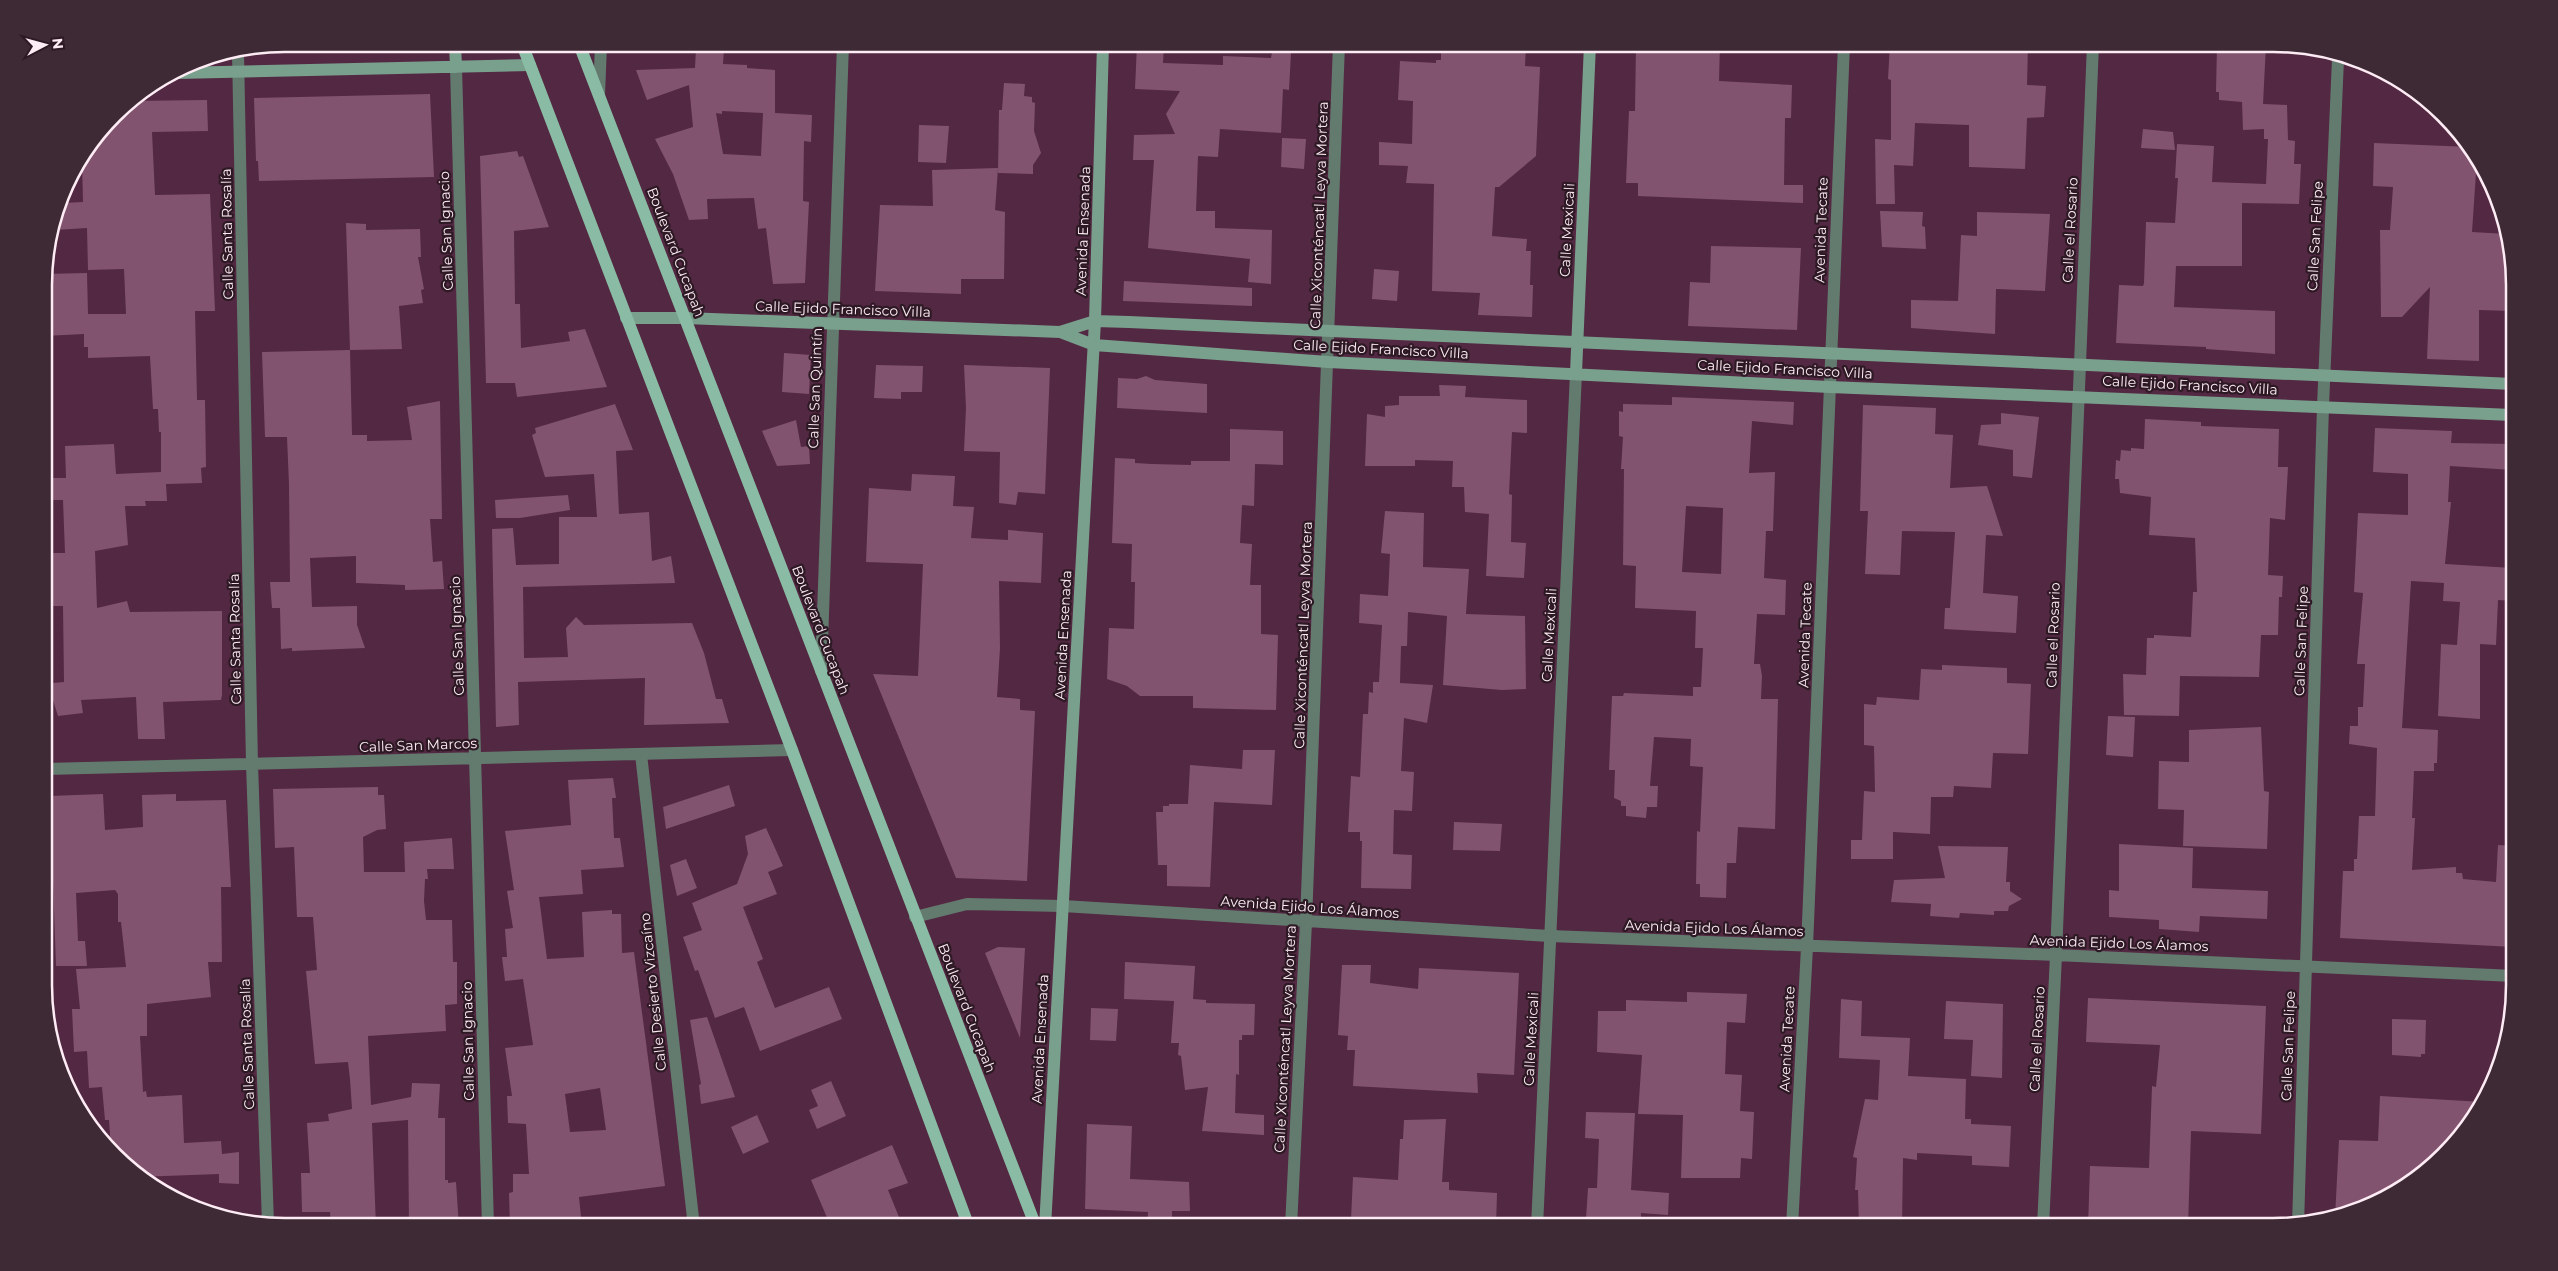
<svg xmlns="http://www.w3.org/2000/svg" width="2558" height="1271" font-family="Montserrat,sans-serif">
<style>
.building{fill:#81536e;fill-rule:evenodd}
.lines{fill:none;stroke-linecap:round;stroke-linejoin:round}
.street{stroke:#637b6f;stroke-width:12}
.secondary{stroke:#799f8d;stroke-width:12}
.primary{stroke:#8abba4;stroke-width:12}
.labels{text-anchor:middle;stroke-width:4.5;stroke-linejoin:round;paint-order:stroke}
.street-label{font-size:14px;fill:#feecf5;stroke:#2d1924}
.rim{fill:none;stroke:#feecf5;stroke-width:2.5}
</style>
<rect width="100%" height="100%" fill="#532842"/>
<path class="building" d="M1137 44H1164L1163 63 1223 65V56L1271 58 1272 52 1291 53 1289 90 1283 89 1281 133 1220 129 1218 157 1198 156 1196 211H1215V228L1272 230 1271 284 1248 282 1250 259 1148 248 1154 160H1133L1134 135 1175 134 1166 114 1180 91 1135 89Z
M1441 44H1526L1525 66 1540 67 1536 156 1499 187H1495L1492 236 1527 239 1526 251H1531L1530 285H1533L1532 317 1478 315 1480 293 1432 291 1434 184 1406 183 1408 166 1379 165V142L1412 144 1413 101 1398 100 1400 61 1436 63V60H1441Z
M1636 44H1720L1719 81 1792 85 1791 118H1785L1784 185H1803V203L1638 196V183H1626L1629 111H1635Z
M1890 44H2028L2027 85 2046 86 2044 117 2027 118 2025 169 1969 167V125L1915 123 1913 166 1894 165 1895 204H1876L1875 139 1891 140V80L1888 79Z
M2217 44H2266L2263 104 2287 105 2288 140 2295 141 2294 164H2301L2299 204 2242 203V266H2176L2174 307 2275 311V354L2206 349V347L2116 343 2119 285 2143 286 2144 283 2146 222 2175 223 2178 178H2175L2177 144 2214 146 2212 182 2266 184 2268 139H2264V129L2243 130 2242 102 2219 100V92H2216Z
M696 48 724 49 723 64 747 65V68L775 70V113L812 115 811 142 804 141 803 201 809 202 805 283 773 284 766 228 758 229 754 198 707 199 708 219 689 220 673 174 655 139 693 127 689 85 647 100 636 70 695 68ZM722 111 763 113 761 156 723 154 716 113 722 114Z
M1004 83 1025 84 1024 96 1032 97V102L1035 103 1034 131 1041 153 1033 165V174L998 173 999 110H1002Z
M430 94 434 177 259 181 258 161H256L254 98Z
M207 100 208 131 152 132 155 195 210 194 215 311H195L197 400H205L206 467 201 468 202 483 166 484 167 501H145L146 506H125L128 545 95 551 97 608 127 601 130 612 222 611V695L221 700 163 702 165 739H138L136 697 81 700 83 713 58 716 52 697V683L64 682 63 606H45V553H65L63 500H52L51 478H66L65 446 114 444 116 474 161 472V432H159L158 409H153L150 356 88 358V347H84V334L44 336V274L87 273 88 314H126L124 269 88 270 87 228 55 230 62 203 83 202 82 161 126 104 131 101Z
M919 125 949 126 946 163 918 162Z
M2143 129 2173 132 2175 150 2141 148Z
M1282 138 1306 139 1304 169 1281 167Z
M2374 143 2470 147 2477 158 2472 232 2507 234 2512 254V311L2479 310V361L2427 359 2430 287 2402 317H2381L2380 230H2390L2393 187 2373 186Z
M517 151 519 157 523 156 549 227 514 231 515 304H520L521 348 570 341 568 332 585 329 607 387 517 397 515 383H486L480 156Z
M998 168 995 210 1005 212 1004 279H961V294L875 291 880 205 933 206 932 170Z
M1880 211 1923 212 1922 226 1925 227 1926 249 1882 247Z
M1977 212 2050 214 2045 291 1996 289 1995 334 1911 328V300L1958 301 1961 235 1977 236Z
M346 223 366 224V230L420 229 421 257H418L424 289 421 290 423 303 399 306 402 349 350 350 352 435H367V441L412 440 407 407 440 401 442 519H430L433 562 442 561 444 589 405 590V585L356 583V556L310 558 312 607 357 606V625L365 648 292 651V648L281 649 280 608H272L270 582H290L289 484 287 437H265L262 352 350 350Z
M1711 246 1801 248 1797 330 1688 326 1690 282 1710 283Z
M1374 269 1399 271 1397 301 1372 299Z
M1124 281 1252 288V306L1123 301Z
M784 353 811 355 809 394 782 392Z
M876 365 923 366 922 392H901V399L874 398Z
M964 365 1050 368 1045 494 1018 492 1016 505 999 503 1000 452 964 451 966 408Z
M1146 376 1155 380 1207 384V413L1117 408 1118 378 1137 379Z
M1439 385 1466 386 1465 397 1527 400V433L1512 432 1509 494 1512 495 1511 542 1526 543 1524 578 1486 576 1489 514 1465 512 1464 487H1452L1453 461 1415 460V466H1365L1367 414 1385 417V406L1399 405V396H1440Z
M1672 397 1794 402 1793 425 1752 421 1749 473 1775 472 1773 531H1766L1764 578 1786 580 1785 615 1757 614 1754 664H1760L1762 676 1761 699H1778L1775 829 1738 827 1736 863H1727L1726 898 1700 897V884H1696L1697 831 1700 832 1703 767 1690 766 1691 739 1654 737 1650 786H1658L1657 807H1647L1646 818 1626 816V806H1621V801L1614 798 1615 770H1609L1612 696H1623L1624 693 1693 696V687H1701L1703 648H1695L1696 611 1635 608 1636 566 1623 565 1624 469H1621L1623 437 1619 436V411L1623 412V404L1672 405ZM1686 506 1723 508 1721 574 1682 572Z
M615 404 633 450 616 451 619 514 649 512 652 561 671 556 675 583 523 587 524 658 568 657 566 628 576 617 584 625 692 623 704 653 716 699H722L729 723 644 725 645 678 518 682 519 725 496 727 492 529 513 528 516 565 559 564V517H597L594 474 545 477 532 435 536 433 535 428Z
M1863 405 1936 408 1935 434 1953 435 1950 488 1987 486 2003 536 1986 535 1983 593 2018 596 2016 633 1944 629 1945 608H1950L1955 532 1902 531 1900 575 1865 574 1868 511H1860Z
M2001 413 2039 417 2032 478 2013 476V450L1978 445 1981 425 2001 424Z
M2145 419 2201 422V426L2279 429 2278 467H2288L2285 520 2270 518 2268 575 2283 576 2282 597H2279L2278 635H2261L2259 677 2180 676 2179 716 2124 715 2123 674 2146 675 2147 638H2154V635L2191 637 2193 592H2197L2195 538 2149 535 2151 497 2120 493 2119 479H2115L2116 460 2120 461 2121 450 2131 451V448L2144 449Z
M796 420 801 447 809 446 810 464 777 466 762 431Z
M2375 428 2452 431 2451 443 2513 444V470L2450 466 2448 502H2451L2445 564 2513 568V601L2498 600 2496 645 2480 644V719L2438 716 2441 644 2457 645 2460 602 2443 601 2444 583 2411 581 2402 728 2438 730 2437 763H2434V771H2414L2412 818H2415L2412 870 2456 867V873H2462L2463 879 2496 882 2498 845 2514 846V947L2340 938 2343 871H2354V859H2357L2359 816H2375L2377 748 2349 744 2350 726H2358V707H2363L2365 664H2357L2363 593 2354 592 2358 513 2408 515V474L2373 472Z
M1230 429 1283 431V465L1255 464 1254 506 1242 505 1240 543 1252 544 1250 585H1261V634L1278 635 1276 710 1193 708V696H1140L1127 686 1107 679 1109 628 1134 629 1135 582H1131L1132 544 1112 543 1115 458 1135 459V463L1152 464 1191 465V461H1230Z
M912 474 955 476 953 506 974 507 971 538 1008 540V530L1043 533 1041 583 999 581 1000 648 997 697 1020 699V710L1035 711 1027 881 956 878 873 674 918 676 923 564 866 562 869 488 911 491Z
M568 495 570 510 520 518H496L495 500Z
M1385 511 1424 513 1423 567 1469 569 1466 614 1525 616 1526 689 1502 690 1443 685 1447 616 1408 612 1407 646H1401L1400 683 1433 685 1427 723 1404 718 1401 771 1414 772 1412 811 1394 810 1393 854 1412 855 1411 889 1361 888 1362 841H1360V832H1348L1351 776 1360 777 1363 714H1368L1369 692 1373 693V682H1379L1382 625 1359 623 1360 594 1388 596 1390 554 1381 553Z
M1942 665 2007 668V683L2031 684 2028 754 1993 753 1991 788 1954 786 1953 797H1931L1930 834 1893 832V859H1851V840H1862L1864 791 1875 792 1874 746 1864 745V704L1876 705 1877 697 1919 700 1921 669 1942 670Z
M2108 716 2135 717 2133 757 2106 755Z
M2261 727 2264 791 2269 792 2267 849 2183 846 2184 810 2158 809 2159 761 2189 762V730Z
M1243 750H1275L1272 805 1214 802 1210 887 1167 886V865H1158L1156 812H1163V806H1169V804H1188L1190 765 1242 769Z
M613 778 616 798H612L614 838H620L624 867 581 870 583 894 539 897 547 959 584 957 582 912 612 910V914H621L622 953 634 952 665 1186 579 1197 582 1227H510L509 1193 513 1192V1174H529L526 1124 508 1123 507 1096H512L505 1048 533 1045 523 979 505 981 502 957H507L505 929 513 928 507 891 514 890 505 831 571 825 568 780ZM600 1088 606 1130 570 1132 565 1094Z
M729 785 735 806 666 829 663 807Z
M378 787V795H384L386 829 377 830 363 837 364 872H405L404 842 452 838 454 869H427L428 879H425L424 901 426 920H452L453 962H457V1004L445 1005 446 1031 368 1036 371 1105 411 1097 412 1083 440 1084 438 1118H445V1180H448V1183L456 1182 459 1227H409L408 1120 372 1123 376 1227H331L330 1212H302L301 1173H310L307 1123 329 1121 328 1114 352 1109 350 1079 348 1062 315 1064 306 971 317 970 313 917H297L294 847 275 848 273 789Z
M103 794 105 830 143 827 142 795 176 794V801L226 800 231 887H221L222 962H208L211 997 147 1004V1036H140L143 1092 146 1091 147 1097 182 1095 184 1143 221 1141 222 1154 239 1152V1184L219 1183V1174L138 1177 111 1150 109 1120H105L102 1087 89 1088 87 1051 74 1052 72 1009H80L76 969 126 967 121 922H118V894L115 890 76 893 78 941H85L87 966H56L50 796Z
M1454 822 1502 824 1500 851 1453 850Z
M766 828 783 866 768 872 777 894 743 907 763 959 757 962 775 1008 829 987 842 1019 760 1051 744 1007 715 1018 698 970 695 971 683 937 702 930 692 903 737 884 748 854 745 836Z
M2119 844 2193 848 2192 888 2268 891 2267 919 2200 916 2199 932 2159 929V920L2109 917V890L2119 891Z
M1938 846 2008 847 2006 882H2010V891L2022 899 2009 906 2008 911H1994V915L1960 913 1959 918 1930 916 1931 904 1891 902 1894 880 1945 878Z
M686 859 697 888 677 896 670 865Z
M998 947 1025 948 1020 1038 985 953Z
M1125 962 1195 966 1193 999 1206 1000V1003L1255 1004 1254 1035H1242V1040H1239V1075L1236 1074 1235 1113 1264 1115V1135L1202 1131 1208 1087 1185 1090 1181 1056 1178 1055 1179 1043H1171L1174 1001 1124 999Z
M1342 965H1371L1370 983 1418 989 1419 968 1519 973 1514 1075 1477 1073 1478 1093 1353 1086 1355 1050H1347L1348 1036 1338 1035Z
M1687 992 1747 994 1745 1023 1727 1022 1725 1074 1742 1075 1740 1111 1754 1112 1752 1159 1741 1158 1740 1178H1681L1683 1115 1638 1114 1642 1055 1597 1052 1598 1011H1626V1000L1687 1002Z
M2088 998 2266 1006 2261 1134 2191 1131 2188 1227 2115 1224V1227H2088L2090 1166 2149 1168 2152 1086 2156 1087 2160 1045 2086 1042Z
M1841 999 1862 1001 1861 1036 1910 1038 1908 1076 1966 1079 1965 1119H1971V1124L2011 1126 2009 1167 1972 1165V1156L1917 1153V1160L1903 1158 1902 1227H1859L1858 1190H1855L1857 1158 1853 1157 1865 1099 1878 1100 1880 1060 1839 1058Z
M1946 1001 2003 1004 2002 1078 1971 1076 1973 1040 1944 1039Z
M1091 1008 1118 1009 1116 1041 1090 1040Z
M707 1017 735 1097 701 1104 699 1085 701 1084 690 1020Z
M2392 1019 2426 1020 2425 1054H2421V1057L2392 1055Z
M831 1081 846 1116 817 1129 809 1110 818 1106 811 1090Z
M2380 1096 2483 1102 2454 1145 2406 1187 2350 1214 2335 1217 2339 1140 2378 1141Z
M1586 1112 1635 1113 1631 1190 1669 1193 1668 1215 1641 1213V1222L1586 1219 1588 1188H1597L1599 1139 1585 1138Z
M757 1115 769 1142 743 1154 731 1127Z
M1446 1119 1442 1182H1449V1190L1497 1193 1496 1227H1376L1377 1221 1351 1219 1353 1177 1398 1180 1400 1139H1403L1404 1120Z
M1087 1124 1132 1126 1130 1179 1189 1182 1190 1211H1172V1227H1147L1148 1212 1085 1209Z
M892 1145 908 1183 888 1190 899 1217 874 1227H831L811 1180Z"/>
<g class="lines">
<path class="street" d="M238 53 252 764 268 1223
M456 67 488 1227
M599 95 601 44
M821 671 843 44
M641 754 694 1227
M45 769 792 750
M915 917 967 904 1063 906 1550 936 2056 955 2514 976
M2298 1225 2323 406 2338 59
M1291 1227 1306 922 1339 44
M1537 1227 1576 373
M1792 1227 1807 947 1844 44
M2043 1227 2056 955 2093 44"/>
<path class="secondary" d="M455 44 456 67
M176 73 530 65
M626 318H685L1060 332 1095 321 1129 322 2513 384
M1060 332 1094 345 1328 362 1830 387 2513 415
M1576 373 1590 44
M1045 1227 1095 321 1103 44"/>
<path class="primary" d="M522 44 792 750 969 1227
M579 44 1036 1227"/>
</g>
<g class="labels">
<g class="street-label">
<text transform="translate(1319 215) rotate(-88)" y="5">Calle Xiconténcatl Leyva Mortera</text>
<text transform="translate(1567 230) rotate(-87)" y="5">Calle Mexicali</text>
<text transform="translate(1821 230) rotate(-88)" y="5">Avenida Tecate</text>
<text transform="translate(2070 230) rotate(-87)" y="5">Calle el Rosario</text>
<text transform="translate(446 231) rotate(-92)" y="5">Calle San Ignacio</text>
<text transform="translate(1083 231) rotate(-88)" y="5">Avenida Ensenada</text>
<text transform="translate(227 234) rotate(-91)" y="5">Calle Santa Rosalía</text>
<text transform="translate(2315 236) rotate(-87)" y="5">Calle San Felipe</text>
<text transform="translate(676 252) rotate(69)" y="5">Boulevard Cucapah</text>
<text transform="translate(843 309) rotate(2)" y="5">Calle Ejido Francisco Villa</text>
<text transform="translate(1381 349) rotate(3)" y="5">Calle Ejido Francisco Villa</text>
<text transform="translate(1785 369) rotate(3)" y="5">Calle Ejido Francisco Villa</text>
<text transform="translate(2190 385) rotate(3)" y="5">Calle Ejido Francisco Villa</text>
<text transform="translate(815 388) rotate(-88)" y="5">Calle San Quintín</text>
<text transform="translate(821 630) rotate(69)" y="5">Boulevard Cucapah</text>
<text transform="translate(1063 635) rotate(-87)" y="5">Avenida Ensenada</text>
<text transform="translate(1303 635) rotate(-88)" y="5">Calle Xiconténcatl Leyva Mortera</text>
<text transform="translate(1549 635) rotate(-87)" y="5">Calle Mexicali</text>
<text transform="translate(1805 635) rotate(-88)" y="5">Avenida Tecate</text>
<text transform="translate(2053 635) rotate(-88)" y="5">Calle el Rosario</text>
<text transform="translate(457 636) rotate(-92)" y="5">Calle San Ignacio</text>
<text transform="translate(235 639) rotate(-91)" y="5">Calle Santa Rosalía</text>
<text transform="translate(2301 641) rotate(-88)" y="5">Calle San Felipe</text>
<text transform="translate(418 745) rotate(-2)" y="5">Calle San Marcos</text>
<text transform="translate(1310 907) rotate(4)" y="5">Avenida Ejido Los Álamos</text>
<text transform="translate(1714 928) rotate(2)" y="5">Avenida Ejido Los Álamos</text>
<text transform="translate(2119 943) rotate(2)" y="5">Avenida Ejido Los Álamos</text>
<text transform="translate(653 992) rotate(-96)" y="5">Calle Desierto Vizcaíno</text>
<text transform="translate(967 1008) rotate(69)" y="5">Boulevard Cucapah</text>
<text transform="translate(1040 1039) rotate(-87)" y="5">Avenida Ensenada</text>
<text transform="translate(1285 1039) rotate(-87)" y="5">Calle Xiconténcatl Leyva Mortera</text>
<text transform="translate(1531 1039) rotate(-87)" y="5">Calle Mexicali</text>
<text transform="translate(1787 1039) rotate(-87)" y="5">Avenida Tecate</text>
<text transform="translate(2037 1039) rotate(-87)" y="5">Calle el Rosario</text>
<text transform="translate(468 1041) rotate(-91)" y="5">Calle San Ignacio</text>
<text transform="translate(247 1044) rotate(-92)" y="5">Calle Santa Rosalía</text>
<text transform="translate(2288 1046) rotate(-88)" y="5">Calle San Felipe</text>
</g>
</g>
<path d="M0 0H2558V1271H0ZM285 52H2273A233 233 0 0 1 2506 285V985A233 233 0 0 1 2273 1218H285A233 233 0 0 1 52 985V285A233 233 0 0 1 285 52Z" fill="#3e2a35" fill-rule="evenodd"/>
<path class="rim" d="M285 52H2273A233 233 0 0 1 2506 285V985A233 233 0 0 1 2273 1218H285A233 233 0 0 1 52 985V285A233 233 0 0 1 285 52Z"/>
<g transform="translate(45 45) rotate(84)" stroke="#2d1924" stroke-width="4" paint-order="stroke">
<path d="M0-4L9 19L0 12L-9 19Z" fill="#feecf5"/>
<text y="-8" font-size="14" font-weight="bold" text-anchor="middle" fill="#feecf5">N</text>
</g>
</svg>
